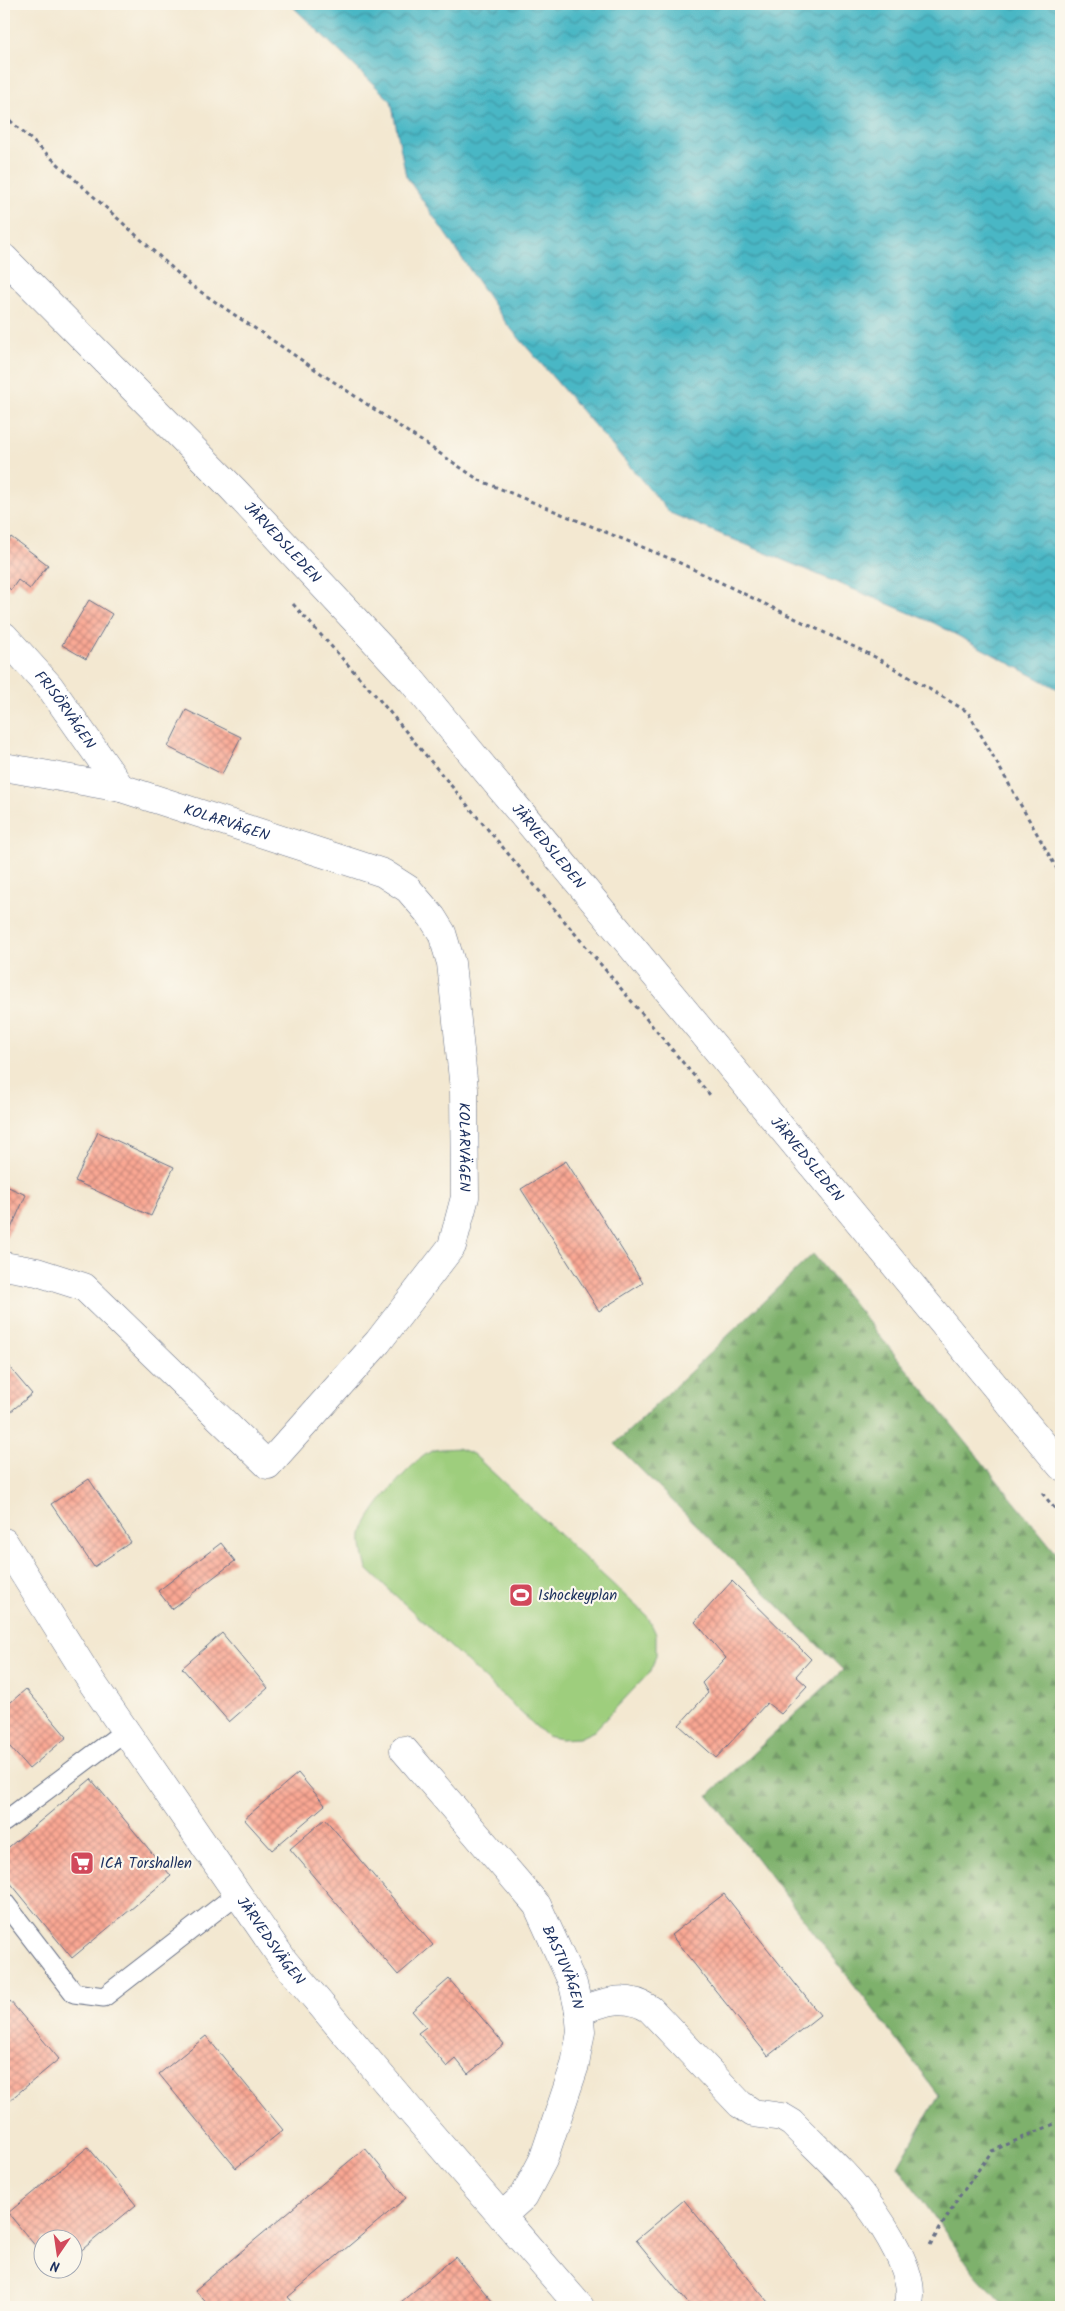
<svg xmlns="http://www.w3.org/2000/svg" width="1065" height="2311" font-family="Kalam,sans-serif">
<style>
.grass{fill:#9ece7d;stroke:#5c7e6e}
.forest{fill:url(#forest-firs);stroke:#4c7065}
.water{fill:url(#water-waves);stroke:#327392}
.building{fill:url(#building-cross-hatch)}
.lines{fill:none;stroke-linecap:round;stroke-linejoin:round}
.service-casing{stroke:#677086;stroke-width:21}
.minor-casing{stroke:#677086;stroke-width:29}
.tertiary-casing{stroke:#677086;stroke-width:29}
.secondary-casing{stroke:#677086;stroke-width:29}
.path{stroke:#677086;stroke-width:3;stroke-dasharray:4 4;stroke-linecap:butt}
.service{stroke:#fff;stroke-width:19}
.minor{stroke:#fff;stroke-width:28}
.tertiary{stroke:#fff;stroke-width:28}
.secondary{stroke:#fff;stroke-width:28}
.labels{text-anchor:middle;stroke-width:4.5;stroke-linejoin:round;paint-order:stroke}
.street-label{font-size:15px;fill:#1b2f5e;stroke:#fbf7ec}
.poi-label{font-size:15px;fill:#1b2f5e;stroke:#fbf7ec;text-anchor:start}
</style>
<defs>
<pattern id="forest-firs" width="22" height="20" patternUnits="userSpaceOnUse" patternTransform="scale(1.25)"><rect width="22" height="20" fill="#7eb16c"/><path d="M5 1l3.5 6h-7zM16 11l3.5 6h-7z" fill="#66905c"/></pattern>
<pattern id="water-waves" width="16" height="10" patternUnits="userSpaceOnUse" patternTransform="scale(1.25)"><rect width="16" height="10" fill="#4ab7c5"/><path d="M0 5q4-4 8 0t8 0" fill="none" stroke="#3d95a3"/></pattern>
<pattern id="building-cross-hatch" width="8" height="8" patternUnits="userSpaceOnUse" patternTransform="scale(1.25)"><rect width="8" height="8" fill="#faa793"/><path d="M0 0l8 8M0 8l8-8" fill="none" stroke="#ca887b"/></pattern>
</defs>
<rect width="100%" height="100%" fill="#fbf7ec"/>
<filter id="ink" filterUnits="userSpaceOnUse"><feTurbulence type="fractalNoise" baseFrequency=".02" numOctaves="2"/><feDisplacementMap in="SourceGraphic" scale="10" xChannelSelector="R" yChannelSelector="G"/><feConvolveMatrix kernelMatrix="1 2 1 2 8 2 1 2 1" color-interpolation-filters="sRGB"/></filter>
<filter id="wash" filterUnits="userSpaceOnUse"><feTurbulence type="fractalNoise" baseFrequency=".0096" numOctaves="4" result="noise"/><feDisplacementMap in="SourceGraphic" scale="20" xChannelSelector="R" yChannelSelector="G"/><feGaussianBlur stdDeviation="1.12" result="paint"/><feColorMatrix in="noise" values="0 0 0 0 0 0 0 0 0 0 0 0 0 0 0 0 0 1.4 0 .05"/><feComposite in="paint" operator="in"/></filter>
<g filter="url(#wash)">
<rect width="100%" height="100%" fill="#f3e8d1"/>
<path class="grass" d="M457 1448 473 1454 648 1617 656 1634V1655L651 1671 594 1731 579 1738 561 1739 546 1736 367 1569C364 1558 361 1546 362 1535 364 1516 413 1460 430 1452 437 1448 449 1449 457 1448Z"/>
<path class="forest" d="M813 1254 1061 1559V2307H1006L975 2274 898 2166 939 2095 708 1795 843 1670 615 1444Z"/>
<path class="water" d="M290 4H1061V689L1060 690 934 623 670 513 506 323 406 176 391 101Z"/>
<g id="blocks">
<path class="building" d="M11 537 48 565 30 589 18 580 11 590 4 584V547Z
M89 600 112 614 86 659 62 645Z
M186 710 241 737 222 774 168 747Z
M98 1132 174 1167 151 1216 75 1181Z
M566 1161 643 1283 599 1311 521 1189Z
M4 1185 26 1195 4 1244Z
M4 1361 32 1394 4 1417Z
M89 1479 131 1542 94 1567 51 1504Z
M221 1543 235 1561 172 1609 158 1591Z
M732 1581 811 1659 796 1676 807 1686 781 1714 767 1703 716 1758 679 1725 708 1693 702 1683 726 1658 695 1622Z
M222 1633 268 1688 229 1722 182 1668Z
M26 1689 67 1737 29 1769 4 1740V1708Z
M298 1773 325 1805 272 1850 244 1819Z
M91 1779 171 1876 72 1958 4 1875V1851Z
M325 1819 433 1945 398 1975 290 1849Z
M724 1894 820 2015 768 2056 671 1935Z
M449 1979 504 2044 468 2074 456 2059 447 2067 418 2033 426 2027 412 2011Z
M10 2001 59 2059 4 2105V2006Z
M206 2036 283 2130 236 2168 159 2074Z
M88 2147 136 2205 72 2258V2238H42V2254L8 2213Z
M365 2148 406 2198 288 2297 297 2307H210L195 2290Z
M684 2200 772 2307H691L636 2240Z
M455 2257 492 2301 484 2307H395Z"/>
</g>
</g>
<g filter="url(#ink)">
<use href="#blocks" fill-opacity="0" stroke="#677086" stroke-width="1"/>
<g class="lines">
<g class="service-casing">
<path id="service" d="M4 1822 125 1731
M4 1902 74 1993 104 1997 237 1894"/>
</g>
<g class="minor-casing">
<g id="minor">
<path id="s1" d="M4 636 50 687 121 788"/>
<path id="s2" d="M4 767 121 788 359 865 383 873 408 889 432 917 442 933 451 963 464 1089 465 1197 452 1246 378 1342 268 1465 84 1287 37 1272 4 1266"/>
<path id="s3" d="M404 1750 537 1905 573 1984 579 2011 581 2031 575 2065 543 2160 524 2196 502 2216"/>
<path d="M579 2011C605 2002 625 1993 650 2009L740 2104 753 2113 782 2117 792 2123C816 2148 845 2172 865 2200 883 2224 919 2277 908 2307"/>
</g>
</g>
<g class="tertiary-casing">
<g id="tertiary">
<path id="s4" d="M4 1542 91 1681 284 1961 398 2096 580 2307"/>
</g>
</g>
<g class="secondary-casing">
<g id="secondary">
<path id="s5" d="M4 258 233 489 412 681 1061 1466"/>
</g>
</g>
<path class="path" d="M4 115 192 286 479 480 676 561 875 657 968 712 1061 876
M293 604 377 697 710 1095
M1042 1493 1061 1516
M930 2245 959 2197 992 2151 1061 2121"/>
<use href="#service" class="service"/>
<use href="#minor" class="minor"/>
<use href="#tertiary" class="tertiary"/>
<use href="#secondary" class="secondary"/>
</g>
</g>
<defs>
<g id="stadium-square" transform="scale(1.25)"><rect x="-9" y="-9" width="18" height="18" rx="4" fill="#d1495b" stroke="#fbf7ec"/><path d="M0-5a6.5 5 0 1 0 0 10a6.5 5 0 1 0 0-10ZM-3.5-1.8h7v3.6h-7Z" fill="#fff"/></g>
<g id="supermarket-square" transform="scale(1.25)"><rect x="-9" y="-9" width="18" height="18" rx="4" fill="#d1495b" stroke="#fbf7ec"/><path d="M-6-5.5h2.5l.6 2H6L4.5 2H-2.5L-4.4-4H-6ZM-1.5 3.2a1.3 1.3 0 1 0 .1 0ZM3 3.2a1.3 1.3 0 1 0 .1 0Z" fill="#fff"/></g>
</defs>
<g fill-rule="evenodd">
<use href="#stadium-square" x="521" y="1595"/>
<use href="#supermarket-square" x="82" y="1863"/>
</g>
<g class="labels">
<g class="street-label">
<text dy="5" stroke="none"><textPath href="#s5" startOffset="398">JÄRVEDSLEDEN</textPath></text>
<text dy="5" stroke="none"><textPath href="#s1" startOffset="96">FRISÖRVÄGEN</textPath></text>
<text dy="5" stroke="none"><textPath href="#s2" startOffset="230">KOLARVÄGEN</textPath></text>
<text dy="5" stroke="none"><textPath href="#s5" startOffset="802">JÄRVEDSLEDEN</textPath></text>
<text dy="5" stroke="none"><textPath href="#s2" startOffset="696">KOLARVÄGEN</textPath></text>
<text dy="5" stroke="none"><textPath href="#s5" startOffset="1208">JÄRVEDSLEDEN</textPath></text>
<text dy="5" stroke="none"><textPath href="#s4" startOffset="480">JÄRVEDSVÄGEN</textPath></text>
<text dy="5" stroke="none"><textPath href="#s3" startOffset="272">BASTUVÄGEN</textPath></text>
</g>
<g class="poi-label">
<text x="538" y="1600">Ishockeyplan</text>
<text x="100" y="1868">ICA Torshallen</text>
</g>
</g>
<rect width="1065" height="2311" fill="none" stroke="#fbf7ec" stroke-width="20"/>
<g transform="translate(58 2254) rotate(193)"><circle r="24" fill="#fbf7ec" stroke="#a1a7b3"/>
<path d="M0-4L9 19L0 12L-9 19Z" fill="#d1495b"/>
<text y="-8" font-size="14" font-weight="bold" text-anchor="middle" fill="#1b2f5e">N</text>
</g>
</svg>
